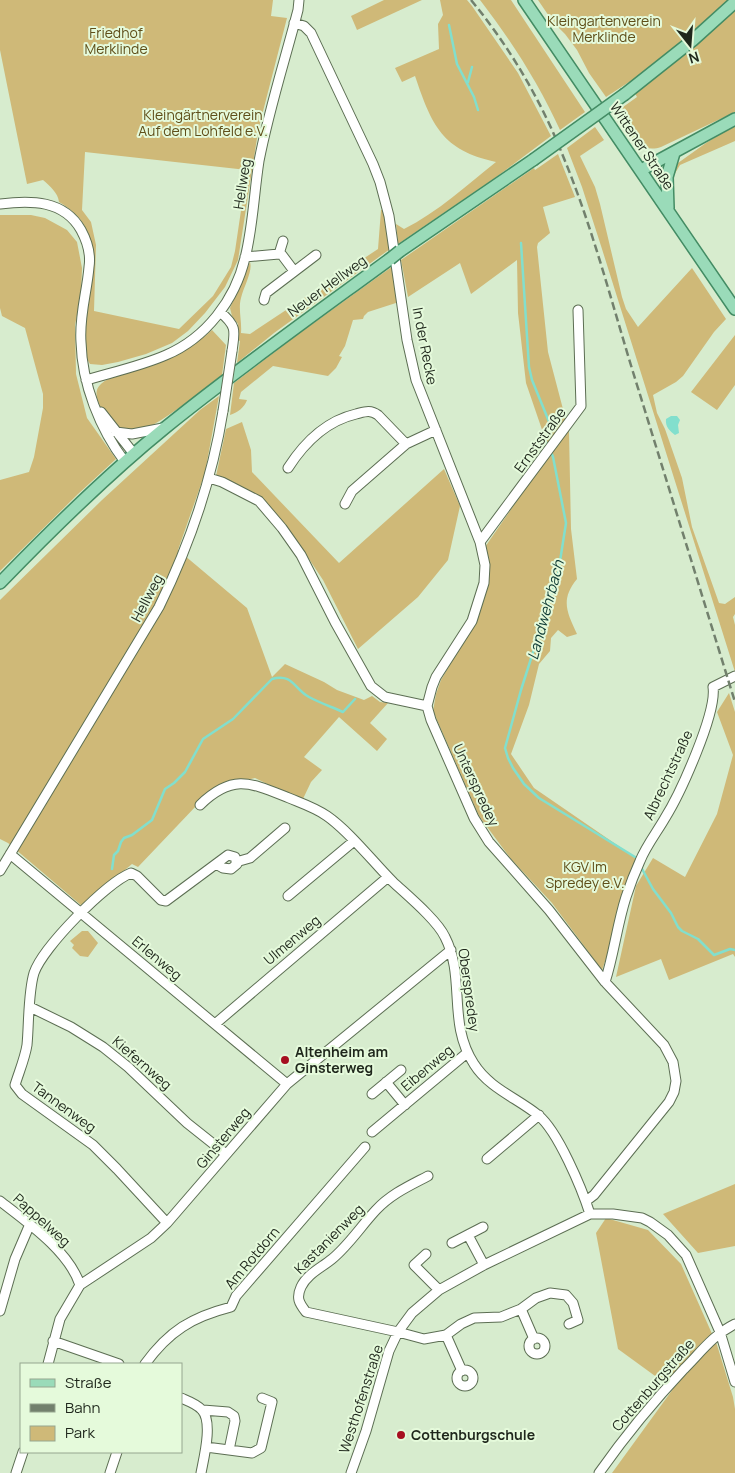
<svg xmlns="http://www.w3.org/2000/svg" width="735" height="1473" font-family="Manrope,sans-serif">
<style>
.green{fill:#cfb978;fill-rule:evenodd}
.water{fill:#82dfcd}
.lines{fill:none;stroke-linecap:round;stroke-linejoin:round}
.stream{stroke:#82dfcd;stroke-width:2.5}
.minor-casing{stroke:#5c6e53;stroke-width:11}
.major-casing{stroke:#438c64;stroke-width:14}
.minor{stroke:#fff;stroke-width:9}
.major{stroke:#9adbb9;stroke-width:11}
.rail{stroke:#72806d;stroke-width:2.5;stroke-dasharray:8 4;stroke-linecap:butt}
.minor-bridge-casing{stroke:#5c6e53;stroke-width:11;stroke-linecap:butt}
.major-bridge-casing{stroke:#438c64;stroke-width:14;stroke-linecap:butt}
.minor-bridge{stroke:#fff;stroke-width:9}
.major-bridge{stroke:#9adbb9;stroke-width:11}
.poi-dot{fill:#a60f20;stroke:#e5fadb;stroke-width:2}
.labels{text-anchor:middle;stroke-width:4;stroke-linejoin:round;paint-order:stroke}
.park-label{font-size:14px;fill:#5f4e19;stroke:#e5fadb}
.street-label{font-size:14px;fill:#1f271c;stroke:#e5fadb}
.poi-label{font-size:14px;font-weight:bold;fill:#1f271c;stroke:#e5fadb;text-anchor:start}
.water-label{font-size:15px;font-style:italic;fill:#0f3b34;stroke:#e5fadb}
</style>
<rect width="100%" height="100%" fill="#d7ecce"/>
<path class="green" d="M0 0H273L271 16 287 18 259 127 256 126 255 130 258 132 238 260 225 287 205 313 188 331 172 343 146 354 118 362 102 365 90 364C84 354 84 343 85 331 86 282 113 233 59 202 58 193 50 186 43 180L27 184 0 50ZM85 152 247 170 235 251 231 267 213 296 179 329 94 311 96 245 91 222 82 210Z
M384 0H422L357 30 351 16Z
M440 0H467L472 6 518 73 551 136 495 178 398 244 396 224 404 229C438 212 467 185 496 162 442 150 432 126 415 76L402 82 395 68 439 49 438 24 443 15Z
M480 0H511L585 112 560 130C539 84 511 40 480 0Z
M538 0H735V112L661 147C637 155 627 129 616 112L637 97 629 82 606 97 589 73 577 50 565 34 553 22Z
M735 125V141L680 165 674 175 678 163 706 143Z
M595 127 604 140 580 156 595 187 600 204 622 297 626 309 638 327 692 268 726 319 714 332 683 376 676 382 653 395 657 413 665 429 682 478 692 527 719 603 725 604 735 597V614L733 617 735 625V672L602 249 582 187 567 148Z
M558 154 575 197 543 207 550 233 538 243 537 247 548 352 569 432 571 529 577 579C560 600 567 612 577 634L567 637 558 630 551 638 550 651 539 664 529 705 511 754 534 788 636 858C624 895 616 933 602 970L552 903 511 859 479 816 433 711 436 694 441 680 477 618 484 600 488 581 485 547 550 453 526 383 518 313 517 260 471 294 460 263 408 297 401 260 534 168 535 170Z
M381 210H383L390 249 274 333 237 363 240 341 238 340V324L232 316 230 308 250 262C253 271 244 286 241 298 238 309 242 321 241 333L250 334 378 249Z
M0 215H31L45 218 67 230 77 242 82 268 81 295 75 325 76 374 87 418 116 459 78 494 0 571V480L29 472 34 457 43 408V394L25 328 2 316 0 308Z
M393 266 399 302 368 312 364 316 363 319 353 320 345 346 339 356 342 357 336 368 328 376 273 366 241 392 239 399 247 400C245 407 237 413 230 415L234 383 297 335Z
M212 330 226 345 222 375C204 388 157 429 136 431 119 432 110 422 102 410 98 402 93 392 100 385 108 375 149 367 164 361 181 354 198 343 212 330Z
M735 335V385L717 410 691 392Z
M219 396 205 473 178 550 247 608 272 677 285 664 324 682 337 690 364 700 372 696 380 702 388 703 370 723 387 739 377 751 339 717 304 757 322 770 311 782 302 801 255 778 217 787 197 805 138 867 132 864 82 906 8 843 0 839V600L102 500 200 410Z
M242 422 251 450 252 472 339 563 444 469 460 506 448 560 418 597 358 649 323 580 299 544 257 496 216 476 226 429Z
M729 693 735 712V957L733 954 669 980 661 959 616 977 636 886 653 858 685 877 717 814 733 755 717 712Z
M82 931H88L98 943 88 957 80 956 72 948 74 945 70 941Z
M735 1184V1246L698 1253 663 1214Z
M606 1218 648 1230 681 1264 717 1345 733 1397 735 1409V1473H612L673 1389 618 1349 596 1233Z"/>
<path class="water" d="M671 416H677L680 420 678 425 679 433 675 435C670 431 665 427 666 419Z"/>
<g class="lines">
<path class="stream" d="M449 25 457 64 474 97 478 110
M468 82 472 67
M521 243 529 367 532 380 550 424V431L545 439 548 448
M551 452 553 457 566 523 558 574 521 690 505 748 508 758 513 768 524 784 539 798 635 857
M641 867 653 889 671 913 678 927 682 931 698 939 714 955 730 949 735 950
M112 869 114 855 118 851 121 842 124 838 132 835 152 820 165 789 174 783 185 772 203 739 233 719 272 679C293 673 294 689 309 697 320 703 332 707 343 712L355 699"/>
<g class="minor-casing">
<path id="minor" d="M294 23 304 26 311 33 373 164 380 182 389 216 407 340 416 380 480 542 485 565 484 583 472 621 436 677 432 687 427 706 431 720 474 818 489 842 549 910 605 982 664 1045 673 1062 676 1081 674 1092 669 1102 594 1195 586 1201
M0 204C31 200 64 200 81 230 87 241 91 254 89 267 87 292 79 316 81 342 82 384 100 429 125 462
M279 254 283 241
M245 257 279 254 282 255 294 271
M264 300 266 293 316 255
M220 312C237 326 235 331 232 351
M86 380C113 372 141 366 166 355 206 338 235 300 245 258 253 227 254 193 259 161 269 109 285 60 298 10L299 0
M101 412 134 454
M116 432 132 434 163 428
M288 468C304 443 326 421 356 414 364 412 370 409 378 415L406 444
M209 478 222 482 259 501 282 528 301 555 335 622 371 686 385 697 427 706
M345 504 352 491 406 444 436 430
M480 542 581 406 578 310
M200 805C233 773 251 783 289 798 301 803 316 808 327 816 350 832 373 862 393 882 408 896 437 920 445 937 466 978 447 1023 474 1064 489 1088 517 1098 538 1115 558 1131 582 1189 590 1214
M10 854 287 1084
M236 862 250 858 285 828
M0 871 159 607C190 544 212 480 223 411
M288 896 354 841
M605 982C614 954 617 925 626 897 630 885 635 872 640 861 646 846 657 832 665 818 680 794 717 713 713 687L735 676
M30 1007 71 1027 103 1047 128 1067 187 1123 226 1154
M215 1024 388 877
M386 1082 405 1105
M372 1094 401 1070
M372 1132 467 1053
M487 1159 539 1115
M428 1176C409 1186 391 1194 376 1210 361 1226 349 1245 332 1259 321 1268 307 1274 301 1287 296 1298 299 1303 306 1312L398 1332 424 1339 446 1335 461 1324 474 1318 501 1317 521 1309 536 1298 550 1293 566 1295 573 1303 578 1320 569 1324
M0 1201C27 1222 69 1251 80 1285
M167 1223 117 1169 93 1145 22 1094 15 1085C19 1072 25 1058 27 1045 29 1024 28 993 34 973 43 947 106 883 131 873L137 876 161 900 166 901 228 855 235 857 237 864 231 869 223 868 216 864
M468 1235 484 1265
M452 1243 483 1227
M426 1254 414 1265 439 1290
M521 1309 534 1339
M0 1311 15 1259 30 1224
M446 1335 462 1371
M529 1346a8 8 0 1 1 16 0a8 8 0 1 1-16 0Z
M53 1341 119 1364
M48 1364 60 1319 80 1285 151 1238 167 1223 287 1084 451 950
M145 1364C169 1331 192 1317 231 1307L236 1296 365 1147
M457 1378a8 8 0 1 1 16 0a8 8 0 1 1-16 0Z
M181 1398C188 1401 197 1404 202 1410 213 1422 204 1457 201 1473
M203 1410 228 1412 234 1416 235 1421 229 1450
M206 1447 252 1453 261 1448 272 1402 262 1398
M16 1473 23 1452
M110 1473 117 1452
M351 1473 366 1431 389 1351 398 1332 412 1313 439 1290 484 1265 590 1214H613L642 1218 650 1222 668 1235 686 1255 720 1332 735 1382
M599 1473C625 1436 653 1402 684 1369 701 1352 713 1335 735 1324"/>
</g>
<g class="major-casing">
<path id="major" d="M524 0 735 309
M625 94 693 40 735 2
M641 170 735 119
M668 208 667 177 674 153
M400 251 533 160
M0 583C53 528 107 475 166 427 239 368 315 314 390 259"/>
</g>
<use href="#minor" class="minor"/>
<use href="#major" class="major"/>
<path class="rail" d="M471 0C509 46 541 100 563 156 592 226 611 300 633 372 667 482 701 592 735 702"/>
<g class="minor-bridge-casing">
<path id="minor-bridge" d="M223 411 232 351"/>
</g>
<g class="major-bridge-casing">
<path id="major-bridge" d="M533 160 625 94
M390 259 400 251"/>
</g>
<use href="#minor-bridge" class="minor-bridge"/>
<use href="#major-bridge" class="major-bridge"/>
</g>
<g class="poi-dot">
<circle cx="285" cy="1060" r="5"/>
<circle cx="401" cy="1435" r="5"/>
</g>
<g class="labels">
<g class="park-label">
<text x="604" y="26">Kleingartenverein<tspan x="604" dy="16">Merklinde</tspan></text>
<text x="116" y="38">Friedhof<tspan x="116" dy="16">Merklinde</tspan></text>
<text x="203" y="120">Kleingärtnerverein<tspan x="203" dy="16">Auf dem Lohfeld e.V.</tspan></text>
<text x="585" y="872">KGV Im<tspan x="585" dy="16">Spredey e.V.</tspan></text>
</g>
<g class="street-label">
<text transform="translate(642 146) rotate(56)" y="5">Wittener Straße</text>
<text transform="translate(242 184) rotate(-81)" y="5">Hellweg</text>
<text transform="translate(327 286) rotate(-36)" y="5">Neuer Hellweg</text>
<text transform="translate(425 346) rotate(79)" y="5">In der Recke</text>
<text transform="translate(540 440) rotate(-54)" y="5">Ernststraße</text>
<text transform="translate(147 598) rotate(-62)" y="5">Hellweg</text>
<text transform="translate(668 775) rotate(-65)" y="5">Albrechtstraße</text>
<text transform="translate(476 785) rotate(65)" y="5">Unterspredey</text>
<text transform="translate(292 940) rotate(-40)" y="5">Ulmenweg</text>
<text transform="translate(157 958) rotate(40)" y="5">Erlenweg</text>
<text transform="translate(469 990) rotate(82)" y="5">Oberspredey</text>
<text transform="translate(142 1063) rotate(41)" y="5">Kiefernweg</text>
<text transform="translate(427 1068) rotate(-40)" y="5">Eibenweg</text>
<text transform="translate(64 1107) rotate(36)" y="5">Tannenweg</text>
<text transform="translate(223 1138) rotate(-50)" y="5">Ginsterweg</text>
<text transform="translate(42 1220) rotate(42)" y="5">Pappelweg</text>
<text transform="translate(329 1239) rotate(-45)" y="5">Kastanienweg</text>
<text transform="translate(252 1258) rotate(-50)" y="5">Am Rotdorn</text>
<text transform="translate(653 1385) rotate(-49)" y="5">Cottenburgstraße</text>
<text transform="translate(361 1399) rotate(-72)" y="5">Westhofenstraße</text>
</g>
<g class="poi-label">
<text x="295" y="1057">Altenheim am<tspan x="295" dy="16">Ginsterweg</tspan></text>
<text x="411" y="1440">Cottenburgschule</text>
</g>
<g class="water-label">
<text transform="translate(546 610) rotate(-75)" y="5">Landwehrbach</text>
</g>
</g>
<rect x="20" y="1363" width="162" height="90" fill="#e5fadb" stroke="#96a68f"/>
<rect x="30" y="1379" width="25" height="8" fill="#9adbb9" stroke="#96a68f"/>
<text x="65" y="1388" font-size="15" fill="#1f271c">Straße</text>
<rect x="30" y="1404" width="25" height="8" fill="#72806d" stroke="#96a68f"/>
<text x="65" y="1413" font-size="15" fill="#1f271c">Bahn</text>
<rect x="30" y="1426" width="25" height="15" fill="#cfb978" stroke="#96a68f"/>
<text x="65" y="1438" font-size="15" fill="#1f271c">Park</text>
<g transform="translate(690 45) rotate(163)" stroke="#e5fadb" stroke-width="4" paint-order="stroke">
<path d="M0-4L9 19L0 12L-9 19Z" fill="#1f271c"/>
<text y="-8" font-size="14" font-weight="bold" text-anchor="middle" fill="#1f271c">N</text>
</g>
</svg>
